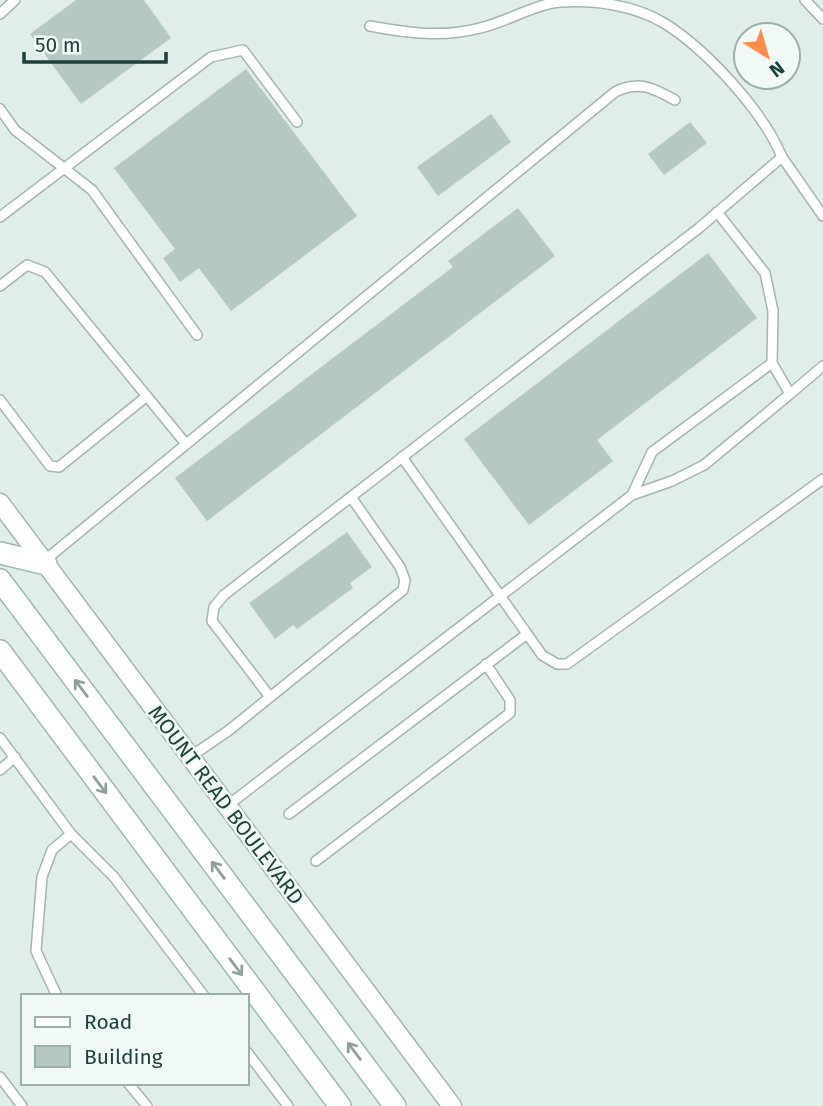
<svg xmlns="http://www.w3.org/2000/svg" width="823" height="1106" font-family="'Fira Sans',sans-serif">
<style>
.building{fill:#b5c8c2}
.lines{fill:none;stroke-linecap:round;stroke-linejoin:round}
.lane-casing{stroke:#a2b5b0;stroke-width:12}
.street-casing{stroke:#a2b5b0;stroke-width:21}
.secondary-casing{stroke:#9cbab3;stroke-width:24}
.lane{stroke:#fff;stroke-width:9}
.street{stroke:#fff;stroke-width:18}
.secondary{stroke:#fff;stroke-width:21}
.oneway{stroke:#8e9f9c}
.labels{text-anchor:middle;stroke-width:5;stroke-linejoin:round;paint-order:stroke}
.street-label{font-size:21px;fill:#1e3f3a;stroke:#f0f9f6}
</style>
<rect width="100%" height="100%" fill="#e0ede8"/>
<path class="building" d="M76 0H144L171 38 81 104 30 34Z
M246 69 357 216 231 311 199 268 180 282 163 258 175 249 114 168Z
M491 114 511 142 438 196 417 167Z
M690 122 707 143 664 175 648 154Z
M518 208 555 256 207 521 175 478 453 267 448 261Z
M708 253 757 318 597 440 613 461 529 525 464 439Z
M347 532 372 567 350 583 353 588 297 629 293 625 275 639 249 603Z"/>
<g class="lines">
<g class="lane-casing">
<path id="lane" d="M805 0 823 19
M0 14 15 0
M370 26C407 33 443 38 480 28 507 22 534 4 561 2 595 0 634 5 664 23 706 49 763 111 782 157
M0 109 15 130 92 190 197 335
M717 212 765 273 773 311 772 363 790 394 823 366
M0 217 211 57 243 50 297 122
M0 286 27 265 45 272 186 444
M0 400 50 466 59 467 147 396
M402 457 542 655 557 664H567L823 479
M632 495 672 481 704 465 790 394
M44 561 615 92C639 80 653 88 675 100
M270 697 212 621 214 607 224 595 699 228 782 157 823 216
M0 738 71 834 114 877 204 996
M190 757 228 731 403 590 405 580 400 567 351 497
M0 770 15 757
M227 806 632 495 652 452 772 363
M289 814 527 634
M316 861 510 713V700L486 664
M57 996 36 951 42 877 52 850 71 834
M247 1052 288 1106
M0 1077 22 1106
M128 1083 147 1106"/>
</g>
<g class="street-casing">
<path id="street" d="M0 503 452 1106"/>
</g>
<g class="secondary-casing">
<path id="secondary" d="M0 553 46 564
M0 580 395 1106
M0 651 340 1106"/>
</g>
<use href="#lane" class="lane"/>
<use href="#street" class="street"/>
<use href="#secondary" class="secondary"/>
</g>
<defs><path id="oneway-shaft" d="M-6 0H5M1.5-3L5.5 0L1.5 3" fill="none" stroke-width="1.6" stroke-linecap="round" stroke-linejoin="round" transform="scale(1.75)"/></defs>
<g class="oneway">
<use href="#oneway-shaft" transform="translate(81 688) rotate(-127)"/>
<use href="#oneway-shaft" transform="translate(100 785) rotate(53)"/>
<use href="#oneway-shaft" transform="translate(218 870) rotate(-127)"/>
<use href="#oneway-shaft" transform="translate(236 967) rotate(53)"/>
<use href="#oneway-shaft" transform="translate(354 1051) rotate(-127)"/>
</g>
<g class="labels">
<g class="street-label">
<text transform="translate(226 805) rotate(53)" y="7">MOUNT READ BOULEVARD</text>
</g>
</g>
<rect x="21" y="994" width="228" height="91" fill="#f0f9f6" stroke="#9cafab" stroke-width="2"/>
<rect x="35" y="1017" width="35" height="10" fill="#ffffff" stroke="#9cafab" stroke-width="2"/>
<text x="84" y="1029" font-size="21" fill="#1e3f3a">Road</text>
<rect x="35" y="1046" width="35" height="21" fill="#b5c8c2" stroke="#9cafab" stroke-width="2"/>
<text x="84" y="1064" font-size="21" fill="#1e3f3a">Building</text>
<g transform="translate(767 56) rotate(143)"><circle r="33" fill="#f0f9f6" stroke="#9cafab" stroke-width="2"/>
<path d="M0-5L12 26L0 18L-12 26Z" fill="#ff8d4b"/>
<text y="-10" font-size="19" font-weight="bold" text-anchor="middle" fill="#1e3f3a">N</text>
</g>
<path d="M24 52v10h142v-10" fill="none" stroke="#1e3f3a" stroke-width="3.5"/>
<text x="35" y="52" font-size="21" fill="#1e3f3a" stroke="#f0f9f6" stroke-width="5" paint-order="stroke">50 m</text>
</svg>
